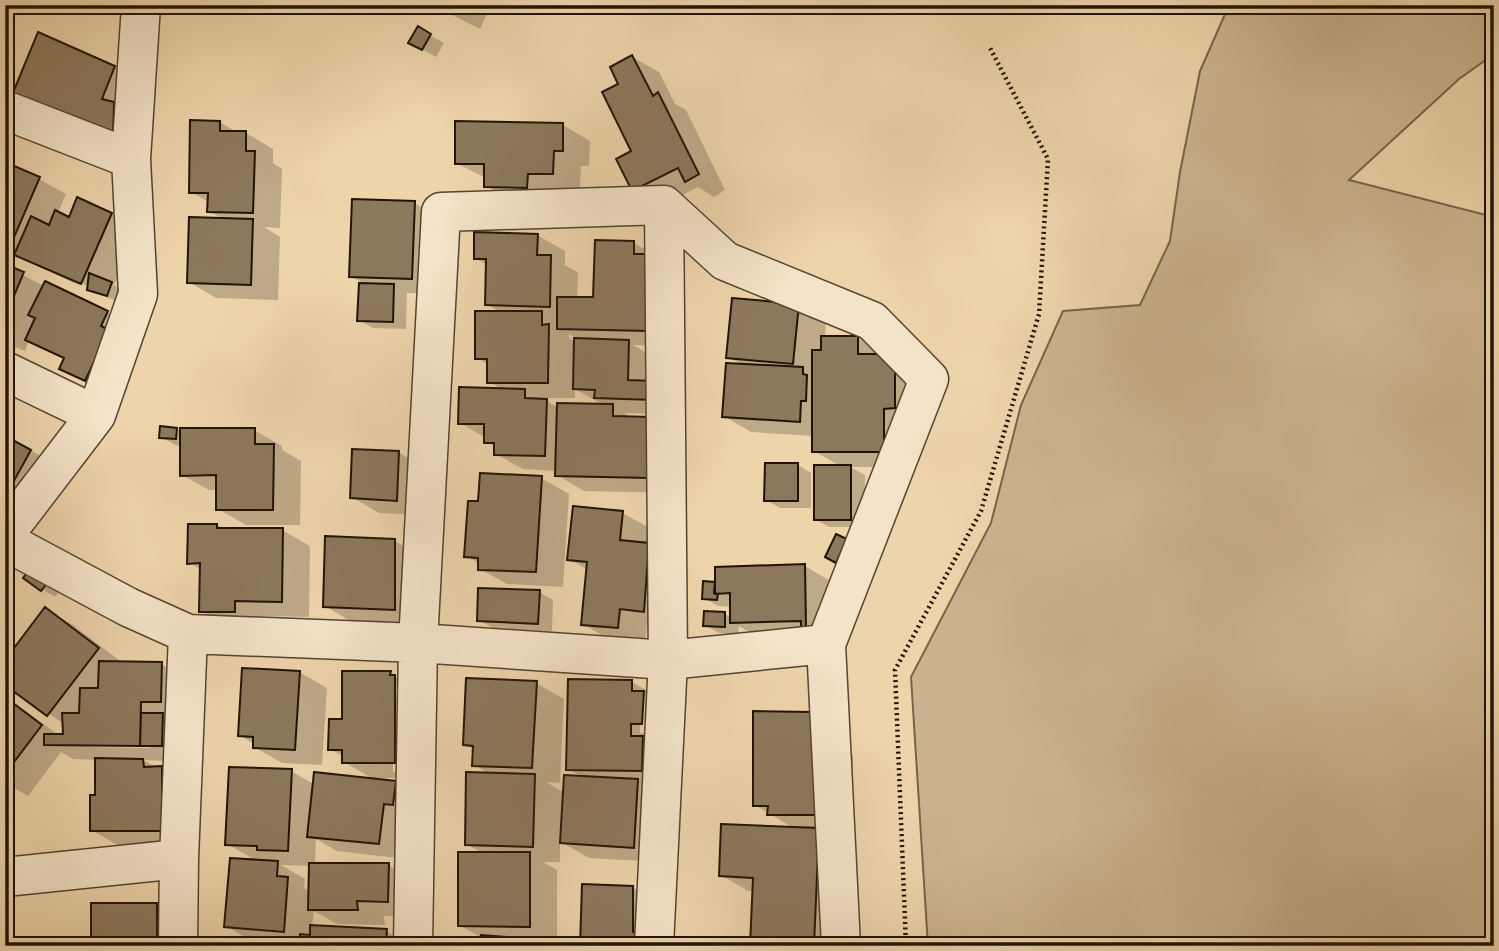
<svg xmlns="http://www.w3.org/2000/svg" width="1499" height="951" font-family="'Libre Bodoni',serif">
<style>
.green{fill:#cbb38f;stroke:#76644b;stroke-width:2}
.shadow{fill:#0003;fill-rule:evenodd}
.building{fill:#8c785c;stroke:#211407;stroke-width:2}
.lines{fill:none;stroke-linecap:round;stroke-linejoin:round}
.street-casing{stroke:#544430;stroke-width:41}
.path{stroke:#211407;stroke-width:4.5;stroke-dasharray:2 3.5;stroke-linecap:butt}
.street{stroke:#f4e3c8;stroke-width:38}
</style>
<rect width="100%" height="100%" fill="#eed4ab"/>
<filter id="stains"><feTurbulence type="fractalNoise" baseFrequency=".00286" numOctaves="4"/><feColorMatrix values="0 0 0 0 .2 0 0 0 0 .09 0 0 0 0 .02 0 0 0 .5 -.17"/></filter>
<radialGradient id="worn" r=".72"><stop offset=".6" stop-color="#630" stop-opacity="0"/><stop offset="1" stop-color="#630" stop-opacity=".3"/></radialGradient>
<path class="green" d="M1229 5H1494V54L1459 79 1349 180 1494 217V946H928L911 677 991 523 1021 405 1063 311 1140 305 1170 241 1180 172 1200 71Z"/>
<path class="shadow" d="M432 5H491L480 29Z
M419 29 444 43 436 57 411 43Z
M39 34 115 67 142 83 140 155 14 94Z
M632 57 659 72 675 104 686 110 725 190 714 197 698 187 661 206 634 190V152L620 85Z
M220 122 238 133H246L273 149V163L282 169 280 228 264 227 280 237 278 300 216 298 189 282 225 220 209 211 210 203 191 192Z
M563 125 590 141 589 166H581L580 189H555L554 203 513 202 486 186V178L456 163Z
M5 164 39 179 66 194 58 213 70 219 78 199 112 214 139 230 114 285 125 292 121 303 89 290V287L74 278 72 281 80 286 5 250Z
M414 203 442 219 439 294 407 293 406 329 373 328 359 320 366 285 351 276Z
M537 235 565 251V265L578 273 577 299H595L634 243 684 272 676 346 633 345 656 358 681 415 624 413 633 418 676 493 584 491 557 475V471L523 469 496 454V447L486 442V438L460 423 504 390 489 382V365L477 358 501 313 487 304V265L475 258ZM569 334 576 338V342L569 338ZM575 389 605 406 559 408 541 398H575Z
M5 266 44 286 107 312 134 328 88 384 61 368 65 360 29 340 25 351 5 343Z
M799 306 826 321 825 337H858L922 371 911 467H850L865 475 864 527H829L815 519 842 467 814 451V436L751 432 724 416 743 365 728 357Z
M177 429 182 432 254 430 282 446V450L301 461 300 525H246L218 509V490H209L182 475V446L175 445 161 437Z
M5 434 58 467 33 511 5 495Z
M398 452 426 468 424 515 379 513 352 497Z
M798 465 811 473V508H780L766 500Z
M541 478 569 494 563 587 507 584 480 569V564L466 556 480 503Z
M622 513 650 528 671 626 647 624 645 643 610 640 583 624 588 570 569 559Z
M217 525 224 529 282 530 310 546 309 617 262 616V627L228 626 201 611 202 570 189 563Z
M395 541 422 557V624L352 622 325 606Z
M805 566 832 582 833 644 759 638 739 626 738 634 719 633 705 625 725 614 732 618V607L718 606 704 598 705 583H717Z
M49 572 65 584 55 597 42 589Z
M539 592 553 600 552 631 493 628 479 620Z
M45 609 73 625 123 663 161 664 189 680 167 761 143 760 189 784V846H119L91 830 96 796 97 760 73 759 61 752 28 796 5 783V696L60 736H65L64 724 5 683ZM90 744H149V748L90 747Z
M299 672 327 688 322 765 282 763 254 747V744L240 735Z
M390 673 417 689 422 778H378V780L395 782 422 798 406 859 337 851 316 839 315 865H388L416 881 415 916H384L385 925 337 924 314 911 312 927 386 931 413 946H301L253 942 226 926 257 861 227 844 291 771 315 785 375 780 344 762V757L330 749 344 720ZM393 686H397L396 772H393ZM281 865 310 866V891L304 888 305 879Z
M632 682 659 697 661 862 589 858 560 841V862H543L557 870V942L530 941 538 946H482V938L459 925 483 854 467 844 490 774 474 765 475 750 465 744 536 683 564 699 560 783 546 782 565 793 584 778 568 769ZM642 696H645L644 733H640Z
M839 747 853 755V830L841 946H751L754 891H748L721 875 795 829 755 805Z
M633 888 660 904V946H581Z
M157 904 184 920V946H92Z"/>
<path class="building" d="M418 26 431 34 422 50 408 43Z
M38 32 115 66 102 99 114 102 113 139 12 95Z
M632 55 653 96 658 92 699 174 685 182 678 168 632 191 616 159 631 151 602 92 618 84 610 67Z
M190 120 220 121V131H246V151H255L253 213 207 212 208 193H189Z
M455 121 563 123V151H554L553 174H528L527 188 484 187V164H455Z
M5 162 40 177 9 249 5 247Z
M77 197 112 213 81 284 14 255 31 216 49 225 55 210 69 217Z
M352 199 415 201 412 279 349 277Z
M189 217 253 219 251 285 187 283Z
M474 232 538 234 537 255H551L550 307 485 305 486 259H474Z
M595 240 634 241V254H657L649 331 557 329V297H593Z
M5 264 24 272 5 317Z
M89 273 112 282 107 296 87 290Z
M45 281 108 311 101 326 109 330 85 381 59 369 64 358 25 340 35 318 28 315Z
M359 283 394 284 393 322 357 321Z
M732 298 799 304 793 364 726 358Z
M475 311H542V325L549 324 548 383H487V359H475Z
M821 336H858V354H895V408L884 409V452H812V350H821Z
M574 338 629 340 628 380 655 381 654 400 594 398 595 390 573 389Z
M726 363 803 367V374L807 375 806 401H801L800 422 722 417Z
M459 387 525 389V398L547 399 545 456 494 455V443H484V424H458Z
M557 403 613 404V416L651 417 649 478 555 476Z
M160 426 177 428 176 439 159 438Z
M180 428H255V444H274L273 510H216V475L180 476Z
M5 432 9 434 7 437 31 450 5 497Z
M352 449 399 451 397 501 350 498Z
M765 463H798V501H764Z
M814 465H851V520H814Z
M480 473 542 476 536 572 478 570V558L464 557 468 501H478Z
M573 506 623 511 620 540 649 543 644 612 620 609 618 628 581 625 587 562 567 560Z
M188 524H217V528H283L282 602 235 601V612H199L200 563 187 564Z
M836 534 847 539 836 563 825 557Z
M325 536 395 539V610L323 607Z
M34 562 53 575 41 591 23 578Z
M805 564 806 629H801V621L730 623V593L715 594V567Z
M703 581 715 582 714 593 718 594 717 600 702 599Z
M478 588 540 590 538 624 477 621Z
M45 607 99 648 47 716 5 685V660Z
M704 611 725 612V627L703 626Z
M99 661 162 662 161 702H141L140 746 44 745V734H63L62 713H79L80 688H98Z
M242 668 300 671 295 750 253 748V737L238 736Z
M342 671H391L390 675H395V763H342V750H328L329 719H342Z
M466 678 537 681 532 768 472 766 473 746 463 745Z
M568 679 632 680V691H644L642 724H631V736H643L642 771 566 770Z
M5 697 42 725 5 774Z
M753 711 813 712 826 815H767L768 806H753Z
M141 713H163L162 746H140Z
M95 758 143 759 144 767 162 766V831H90V795H95Z
M229 767 292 769 288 851 257 850V846L225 845Z
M314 772 396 781 393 805 384 804 379 844 307 837Z
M466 772 535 774 533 847 465 845Z
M564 775 638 779 634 848 560 843Z
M721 824 819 828 814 946H750L753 878 719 876Z
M458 852H530V927L458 926Z
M230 858 278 861 277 876 288 877 284 932 224 927Z
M309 863H389L388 902 357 901 358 910H308Z
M582 884 633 886V932L640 933 639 946H580Z
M91 903H157V946H91Z
M310 925 387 929 386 945 300 946V934L310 935Z
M481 935 530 939 529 946H480Z"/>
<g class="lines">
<g class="street-casing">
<path id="street" d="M5 110 131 159
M5 371 96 415
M5 534 96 415 138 294 131 159 141 5
M5 541 128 607 188 634 418 643 668 660 826 644
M5 877 179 859
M178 946 179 859 188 634
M413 946 418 643 441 212 664 205 725 261 872 321 929 379 826 644 841 946
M654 946 668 660 664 205"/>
</g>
<path class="path" d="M906 946 895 670 981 511 1039 314 1048 159 989 46"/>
<use href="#street" class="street"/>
</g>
<rect width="1499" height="951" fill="none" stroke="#eed4ab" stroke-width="28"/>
<rect x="7" y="7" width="1485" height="937" fill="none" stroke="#211407" stroke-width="3.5"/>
<rect x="14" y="14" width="1471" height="923" fill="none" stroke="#211407" stroke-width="2"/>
<rect width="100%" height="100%" filter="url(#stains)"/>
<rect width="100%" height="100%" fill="url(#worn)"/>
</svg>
